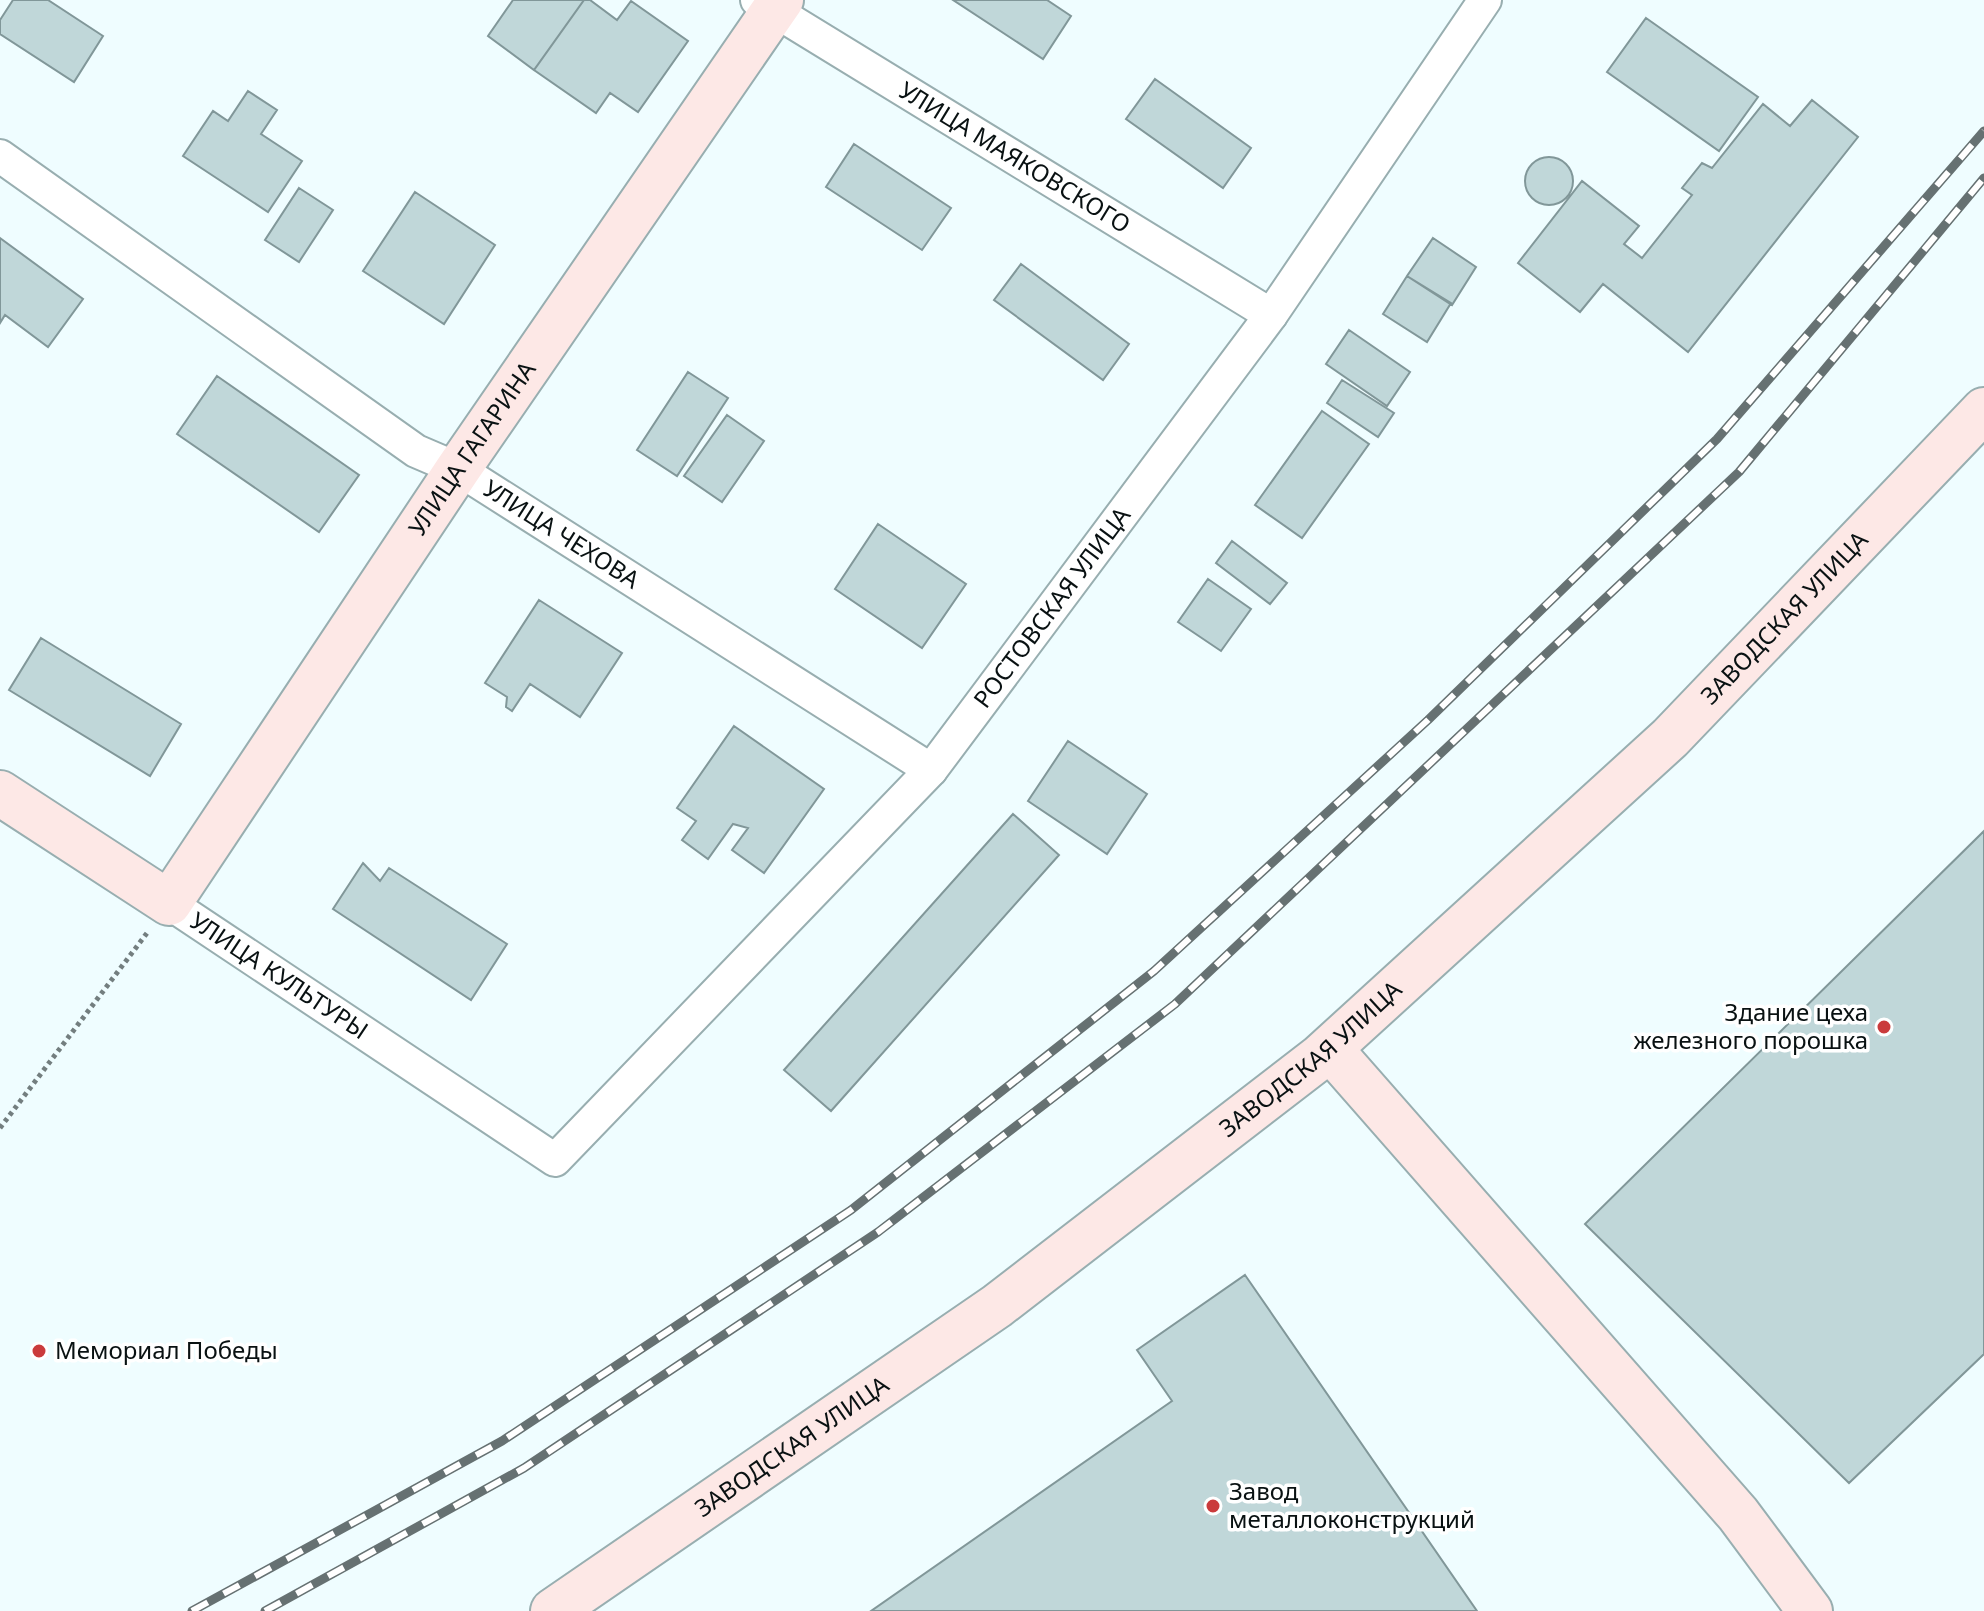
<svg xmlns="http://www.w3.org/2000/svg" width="1984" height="1611" font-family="'Noto Sans',sans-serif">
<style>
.building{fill:#c0d7d9;stroke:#819799;stroke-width:2}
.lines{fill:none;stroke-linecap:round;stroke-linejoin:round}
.minor-casing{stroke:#98aeb0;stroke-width:36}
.secondary-casing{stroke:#98aeb0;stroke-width:48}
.path{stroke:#737e7f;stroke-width:5;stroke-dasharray:4 4;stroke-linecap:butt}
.minor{stroke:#fff;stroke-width:32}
.secondary{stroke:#fde8e6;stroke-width:44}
.rail-casing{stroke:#667172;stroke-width:9}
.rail{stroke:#fff;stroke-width:6;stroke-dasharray:18;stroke-linecap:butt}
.poi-dot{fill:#ca3b3c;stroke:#fff;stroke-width:3}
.labels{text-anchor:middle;stroke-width:7;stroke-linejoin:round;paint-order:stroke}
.street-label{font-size:24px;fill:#091112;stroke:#fff}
.poi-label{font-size:24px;fill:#091112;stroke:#fff;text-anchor:start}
</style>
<rect width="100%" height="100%" fill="#effdff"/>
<path class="building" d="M13 0H48L103 36 74 82 0 34V20Z
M513 0H584L534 70 488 36Z
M584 0H590L617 20 631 1 688 41 638 112 610 93 596 113 534 70Z
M953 0H1047L1071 16 1043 59Z
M1646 18 1758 97 1719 151 1607 72Z
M1155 79 1251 148 1223 188 1126 119Z
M248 91 277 110 261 134 302 161 268 212 183 156 213 111 228 121Z
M1812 100 1858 137 1688 352 1603 284 1580 312 1518 263 1582 181 1639 226 1624 244 1642 258 1692 195 1682 188 1702 163 1712 168 1763 104 1790 126Z
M854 144 951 208 922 250 826 187Z
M1525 181a24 24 0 1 1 48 0a24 24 0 1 1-48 0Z
M299 188 333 210 299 262 265 240Z
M415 192 495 245 444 324 363 271Z
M0 238 83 299 48 347 5 315 0 323Z
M1433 238 1476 267 1452 305 1407 276Z
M1021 264 1129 344 1103 380 994 300Z
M1407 276 1451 303 1427 342 1383 314Z
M1349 330 1410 372 1387 406 1326 364Z
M688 372 728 398 677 476 637 450Z
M217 376 359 475 319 532 177 434Z
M1342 380 1394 413 1378 437 1327 403Z
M1322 411 1369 444 1302 538 1255 505Z
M727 415 764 441 722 502 684 476Z
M878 524 966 584 922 648 835 589Z
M1232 541 1287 583 1270 604 1216 563Z
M1208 579 1251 609 1221 651 1178 622Z
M539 600 622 653 580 717 530 684 512 711 506 707 507 697 485 683Z
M41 638 181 724 150 776 9 690Z
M734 726 824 789 764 873 732 850 748 828 733 824 708 859 682 840 696 821 677 808Z
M1068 741 1147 794 1107 854 1028 801Z
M1013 814 1059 855 831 1111 784 1070Z
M1984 831V1354L1849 1483 1585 1224Z
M363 863 380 881 389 868 507 944 471 1000 333 909Z
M1245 1275 1477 1611H871L1172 1401 1137 1350Z"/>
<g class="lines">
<g class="minor-casing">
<g id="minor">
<path id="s1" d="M757 0 1271 315"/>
<path id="s2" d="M0 156 416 451 458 469 931 770"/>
<path id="s3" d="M169 903 555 1160 931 770 1271 315 1485 0"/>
</g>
</g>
<g class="secondary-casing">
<g id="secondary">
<path id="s4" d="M0 793 169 903 458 469 781 0"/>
<path d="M1330 1049 1738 1514 1810 1611"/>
<path id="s5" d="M553 1611 997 1306 1320 1057 1670 738 1984 410"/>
</g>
</g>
<path class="path" d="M0 1128 147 933"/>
<use href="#minor" class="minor"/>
<use href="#secondary" class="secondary"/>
<g class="rail-casing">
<path id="rail" d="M192 1611 502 1441 851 1210 1154 971 1428 720 1717 439 1984 131
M265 1611 524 1468 878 1232 1175 1004 1739 472 1984 178"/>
</g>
<use href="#rail" class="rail"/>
</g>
<g class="poi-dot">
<circle cx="1884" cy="1027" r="8"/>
<circle cx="39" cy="1351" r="8"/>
<circle cx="1213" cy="1506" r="8"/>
</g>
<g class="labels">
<g class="street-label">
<text dy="8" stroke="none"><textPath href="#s1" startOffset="302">УЛИЦА МАЯКОВСКОГО</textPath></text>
<text dy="8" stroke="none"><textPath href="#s4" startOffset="748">УЛИЦА ГАГАРИНА</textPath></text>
<text dy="8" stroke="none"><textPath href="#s2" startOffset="678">УЛИЦА ЧЕХОВА</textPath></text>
<text dy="8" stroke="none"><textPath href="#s3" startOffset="1208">РОСТОВСКАЯ УЛИЦА</textPath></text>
<text dy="8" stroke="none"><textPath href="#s5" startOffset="1586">ЗАВОДСКАЯ УЛИЦА</textPath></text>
<text dy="8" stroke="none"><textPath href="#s3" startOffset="132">УЛИЦА КУЛЬТУРЫ</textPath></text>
<text dy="8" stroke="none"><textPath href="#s5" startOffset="938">ЗАВОДСКАЯ УЛИЦА</textPath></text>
<text dy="8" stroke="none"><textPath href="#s5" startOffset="290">ЗАВОДСКАЯ УЛИЦА</textPath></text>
</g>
<g class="poi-label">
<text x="1868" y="1021" text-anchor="end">Здание цеха<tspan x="1868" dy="28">железного порошка</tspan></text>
<text x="55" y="1359">Мемориал Победы</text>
<text x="1229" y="1500">Завод<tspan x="1229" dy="28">металлоконструкций</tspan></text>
</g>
</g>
</svg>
